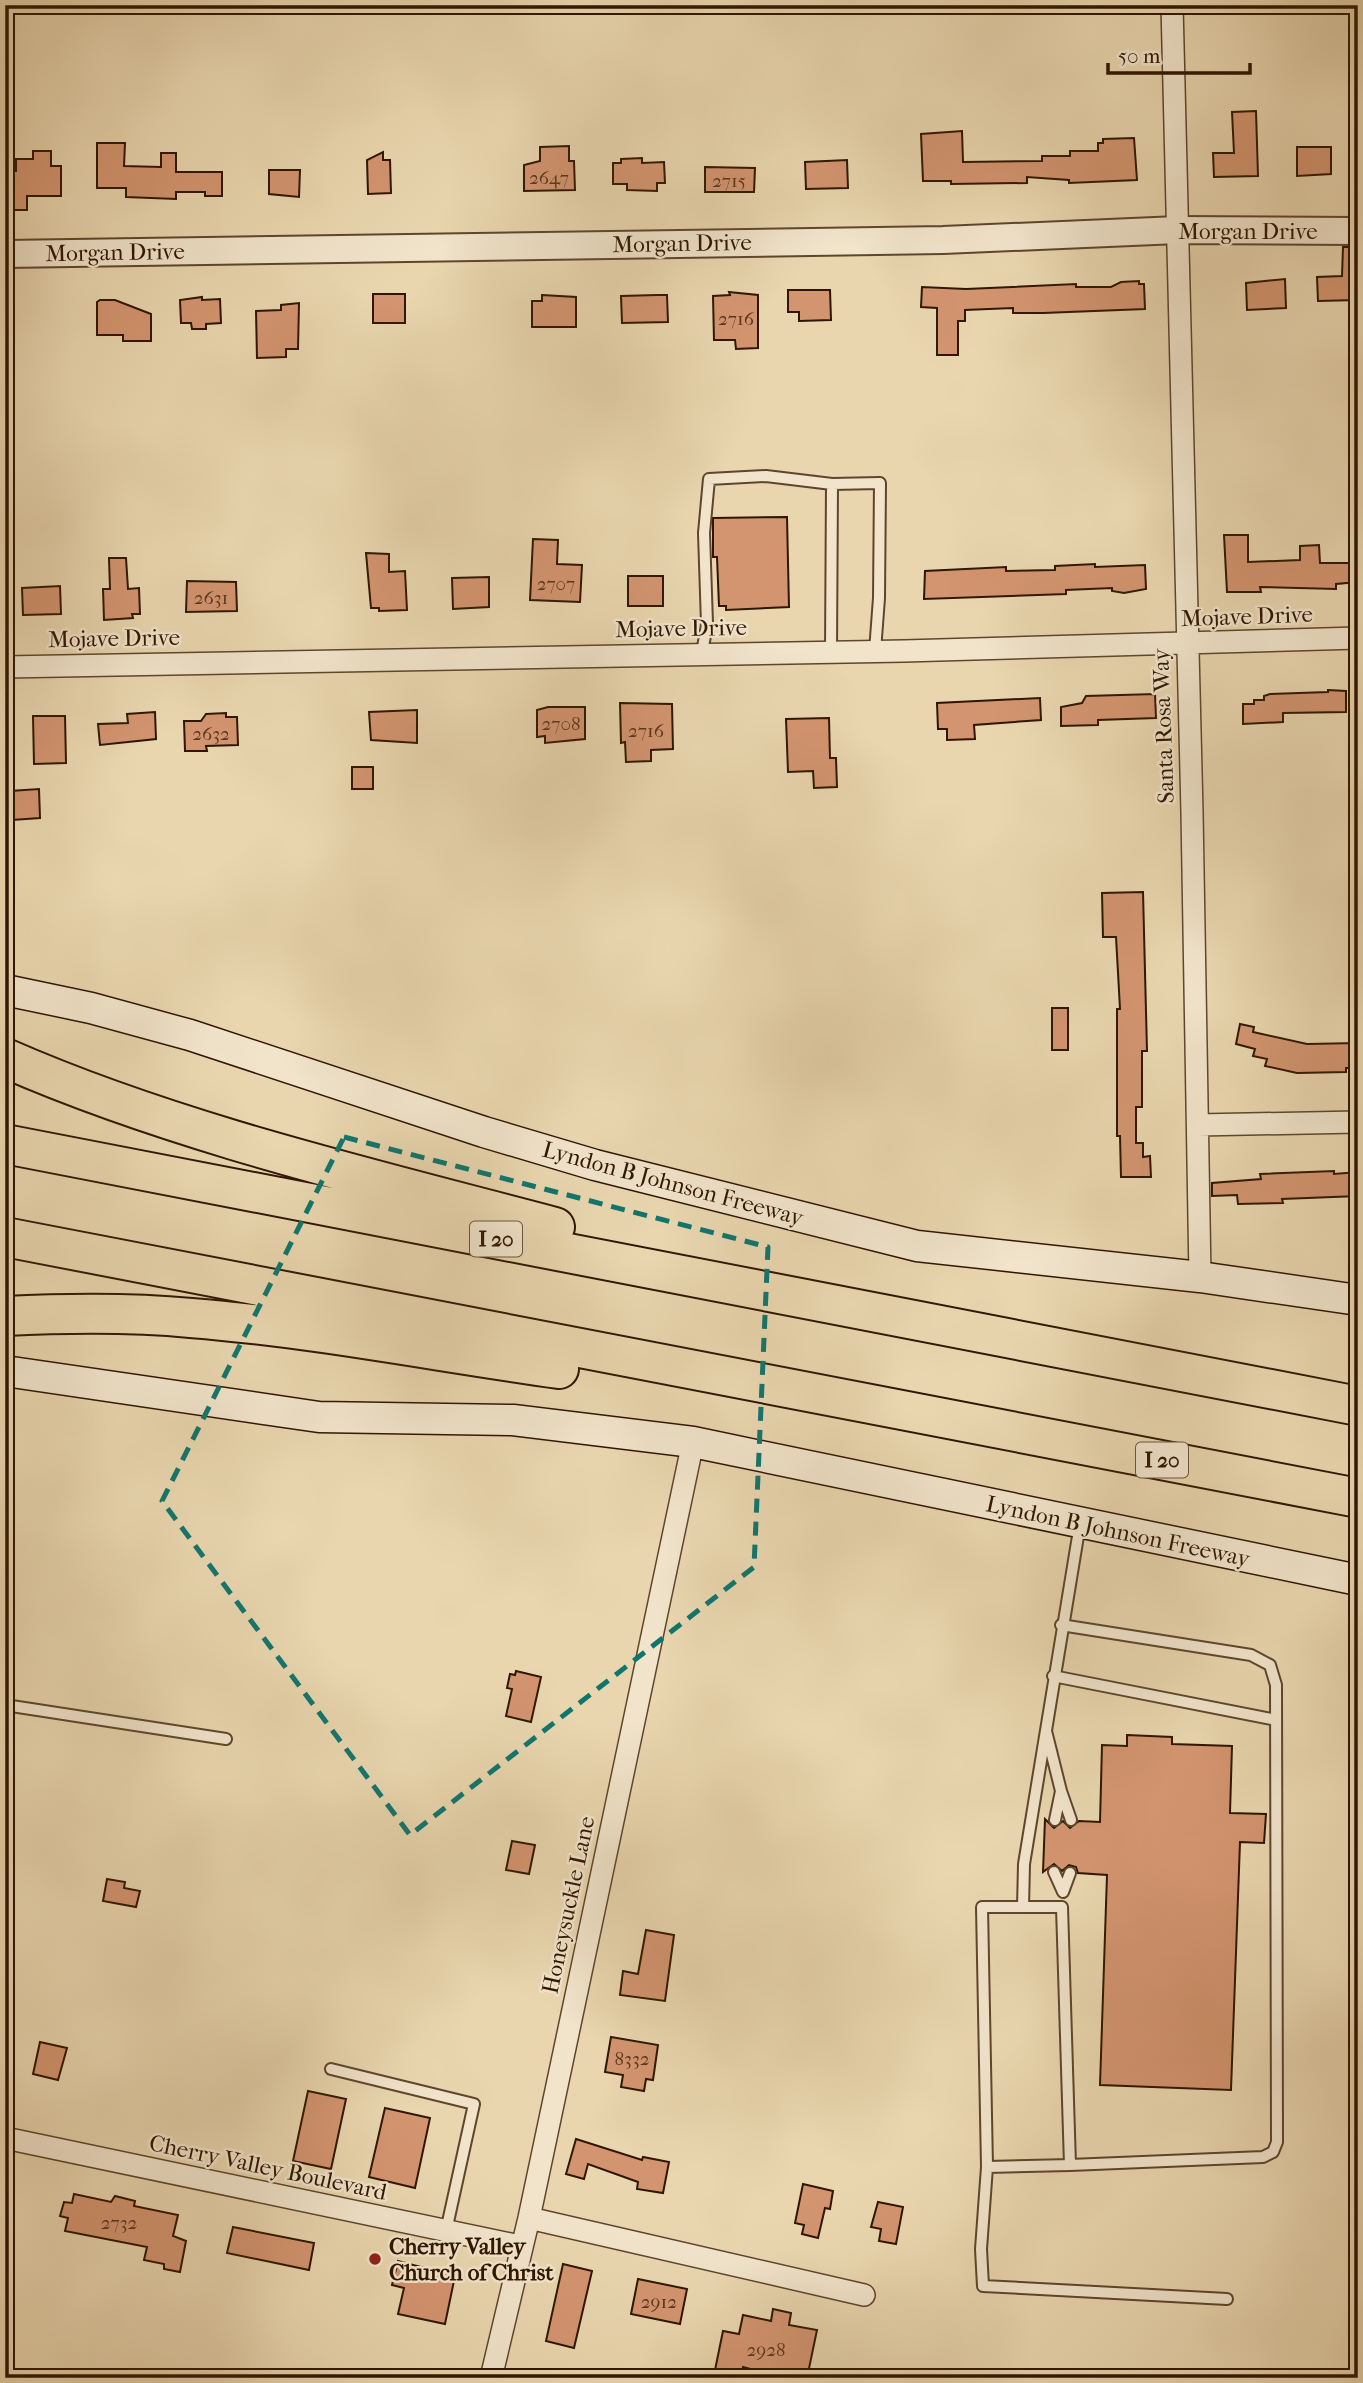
<svg xmlns="http://www.w3.org/2000/svg" width="1363" height="2383" font-family="'IM FELL French Canon',serif">
<style>
.building{fill:#d39570;stroke:#301601;stroke-width:2}
.lines{fill:none;stroke-linecap:round;stroke-linejoin:round}
.service-casing{stroke:#5e462c;stroke-width:14}
.minor-casing{stroke:#5e462c;stroke-width:24}
.tertiary-casing{stroke:#5e462c;stroke-width:30}
.secondary-casing{stroke:#301601;stroke-width:33}
.motorway-casing{stroke:#301601;stroke-width:42}
.service{stroke:#f1e4cb;stroke-width:10}
.minor{stroke:#f1e4cb;stroke-width:21}
.tertiary{stroke:#f1e4cb;stroke-width:26}
.secondary{stroke:#f1e4cb;stroke-width:30}
.motorway{stroke:#e9d6af;stroke-width:38}
.marked{fill:none;stroke:#0f766e;stroke-width:5;stroke-dasharray:14 9;stroke-linejoin:round}
.poi-dot{fill:#8f2418;stroke:#f1e4cb;stroke-width:2.5}
.labels{text-anchor:middle;stroke-width:5;stroke-linejoin:round;paint-order:stroke}
.number-label{font-size:19px;fill:#59361d}
.shield{fill:#f1e4cb;stroke:#6a543e;stroke-width:2}
.shield-label{font-size:21px;font-weight:bold;fill:#301601}
.street-label{font-size:23px;fill:#301601;stroke:#f1e4cb}
.poi-label{font-size:23px;font-weight:bold;fill:#301601;stroke:#f1e4cb;text-anchor:start}
</style>
<rect width="100%" height="100%" fill="#e9d6af"/>
<filter id="stains"><feTurbulence type="fractalNoise" baseFrequency=".00286" numOctaves="4"/><feColorMatrix values="0 0 0 0 .2 0 0 0 0 .09 0 0 0 0 .02 0 0 0 .5 -.17"/></filter>
<radialGradient id="worn" r=".72"><stop offset=".6" stop-color="#630" stop-opacity="0"/><stop offset="1" stop-color="#630" stop-opacity=".3"/></radialGradient>
<path class="building" d="M1256 111 1258 176 1214 177 1213 153H1234L1232 112Z
M962 131 963 162 1042 161V156H1070V151H1098V143H1103V139L1134 138 1137 180 1069 183V180L1027 177V183L951 184V181H923L921 134Z
M97 143H125L124 166 161 167V153H176V172H222V196H205V192H176V199L126 197V188H97Z
M569 146V161H574L575 190 524 191V165L540 161V147Z
M1297 147H1331V174L1297 176Z
M33 151H51V166H61V196H27V210H12L10 171H16V159H33Z
M383 152V160H390L391 193 368 194 367 160Z
M642 158V163L664 162 665 183H657V191L627 190V184H613V163H621V159Z
M847 160 848 188 806 189 805 162Z
M705 167 755 168 754 192H705Z
M269 170H300L299 197 269 194Z
M1343 247H1356L1358 300 1318 301 1317 277 1342 276Z
M1285 279 1286 308 1247 310 1246 283Z
M1139 281V284H1144L1145 309 1043 313H1013V308L965 310V321H958V355H937V308L921 307 922 287 966 289 1076 284V287H1111L1121 282Z
M788 290H830L831 320 799 321V312H788Z
M729 292 758 295V348L736 349 735 340H714L713 296 730 295Z
M373 294H405V323H373Z
M542 295 576 297V327H532V301H542Z
M657 295H667L668 322 622 323 621 296Z
M202 297V300L220 299 221 323 206 324V329H192L191 323H181L180 300Z
M100 300H115L151 314V341H123V335H97V302Z
M299 303 298 349H286V357L257 358 256 311 281 310V305Z
M787 517 789 607 726 610V606H719L717 557H713V518Z
M1224 535H1248V562L1300 560V546L1319 545 1320 563H1358V582L1336 584V589L1260 587 1261 592H1227Z
M533 539 558 540 557 564 582 565 580 602 530 600Z
M366 553 389 554V572L405 571 407 610 379 611V608H371Z
M109 558H126L128 589 139 588 140 614H132L133 618 104 620 103 589H110Z
M1095 564V567L1145 565 1146 589 1124 593 1112 591V588L1066 590V594L924 599 925 571 1006 567V571L1055 570V566Z
M628 576H663V606H628Z
M489 577V607L453 609 452 578Z
M187 581 236 582 237 611 186 612Z
M60 586 61 614 23 615 22 588Z
M1328 690 1346 691V712L1283 713V722L1243 724V704H1254V700H1264V696L1270 694 1328 692Z
M1155 694 1156 718 1098 720V725L1061 726V707L1082 703 1086 696Z
M1040 698 1041 720 974 725 975 739 947 740V729H938L937 703Z
M620 703 672 704 673 749 651 750V761L626 762 625 742 621 743Z
M548 707H585V739L545 743V736L537 737V710Z
M417 710V743L371 740 369 712Z
M155 712 156 739 100 745 98 724 128 723 127 714Z
M226 713V717H237L238 745 206 746 207 751H185L184 721H201L206 714Z
M33 716H65L66 763 34 764Z
M829 718 830 758H836L837 787 814 788 813 771 788 772 786 719Z
M352 767H373V789H352Z
M39 789 40 818 12 820 10 791Z
M1143 892 1147 1051H1142V1107H1136V1143H1143V1157L1150 1156 1151 1177H1121L1120 1136H1117V1009H1120L1116 937H1103L1102 893Z
M1052 1008H1068V1050H1052Z
M1240 1024 1254 1027 1253 1032 1307 1044 1358 1043V1068H1346V1072L1297 1073 1265 1066 1267 1059 1253 1056 1255 1049 1236 1044Z
M1334 1171V1174L1358 1172V1196L1282 1199 1283 1203 1238 1204 1237 1195 1212 1196V1183L1261 1179 1260 1174Z
M516 1671 541 1677 531 1722 506 1716 512 1689 507 1688 510 1674 515 1675Z
M1127 1735 1172 1737V1744L1232 1746 1230 1813 1266 1814 1264 1843 1240 1842 1231 2090 1100 2085 1107 1875 1078 1873 1076 1867 1069 1865 1062 1871 1054 1864 1043 1872 1045 1819 1054 1828 1063 1821 1070 1828 1079 1821 1100 1822 1102 1745 1127 1746Z
M512 1841 535 1845 529 1874 506 1870Z
M107 1879 125 1882 124 1888 140 1891 136 1907 103 1901Z
M646 1930 674 1935 665 2001 620 1995 623 1971 638 1974Z
M611 2037 658 2045 653 2080 646 2079 644 2091 621 2087 623 2075 605 2072Z
M40 2042 67 2048 58 2080 33 2074Z
M308 2091 346 2099 331 2169 293 2161Z
M385 2108 430 2118 415 2188 369 2177Z
M576 2139 642 2160 643 2157 669 2162 663 2193 637 2189 638 2182 588 2164 584 2179 566 2174Z
M803 2184 833 2191 830 2209 825 2208 818 2238 802 2234 804 2225 795 2223Z
M74 2194 111 2202 115 2196 135 2201 134 2206 178 2215 173 2236 186 2241 180 2272 164 2269V2264L144 2260 147 2247 65 2231 68 2218 60 2216 64 2202 72 2203Z
M878 2202 903 2207 896 2244 879 2241 881 2229 871 2227Z
M233 2227 314 2243 309 2270 227 2253Z
M398 2261 455 2276 445 2324 398 2314 404 2288 392 2285Z
M563 2264 592 2271 574 2348 546 2341Z
M638 2279 687 2289 680 2324 631 2314Z
M773 2309 791 2313 789 2325 817 2330 807 2378H785L743 2367 742 2376 715 2370 723 2331 739 2334 743 2315 771 2321Z"/>
<g class="lines">
<g class="service-casing">
<path id="service" d="M831 652 832 484 880 483 879 598 875 651
M702 653 707 624 704 533 709 479 766 476 832 484
M1053 1676 1276 1720
M5 1705 226 1739
M1046 1731 1061 1791
M1055 1820 1061 1791 1071 1820
M1054 1872 1063 1892 1070 1873
M1023 1907 1024 1864 1080 1524
M331 2069 474 2104 446 2231
M1070 2165 987 2167 981 2249 983 2286 1227 2299
M987 2167 982 1907H1062L1070 2165 1263 2157 1273 2152 1277 2142 1276 1685 1270 1665 1251 1655 1061 1625
M1353 2378 1358 2369"/>
</g>
<g class="minor-casing">
<path id="minor" d="M1172 5 1192 812 1200 1277
M5 667 904 651 1358 638
M1198 1125 1358 1122
M5 2138 520 2246
M529 2218 864 2295
M491 2378 529 2218 693 1442"/>
</g>
<g class="tertiary-casing">
<path id="tertiary" d="M5 254 943 240 1178 230 1358 231"/>
</g>
<g class="secondary-casing">
<path id="secondary" d="M5 990 91 1008 190 1035 484 1132 595 1165 917 1246 1200 1277 1358 1300
M5 1371 319 1417 513 1420 693 1442 1358 1580"/>
</g>
<g class="motorway-casing">
<path id="motorway" d="M5 1058C176 1133 374 1179 555 1227
M5 1144 1358 1406
M5 1237 1358 1498
M5 1316C67 1313 129 1312 191 1318 315 1328 437 1352 559 1369"/>
</g>
<use href="#service" class="service"/>
<use href="#minor" class="minor"/>
<use href="#tertiary" class="tertiary"/>
<use href="#secondary" class="secondary"/>
<use href="#motorway" class="motorway"/>
</g>
<path class="marked" d="M344 1137 768 1247 754 1567 410 1835 162 1501Z"/>
<circle class="poi-dot" cx="375" cy="2259" r="7"/>
<g class="labels">
<g class="number-label">
<text x="549" y="184">2647</text>
<text x="729" y="187">2715</text>
<text x="736" y="325">2716</text>
<text x="556" y="590">2707</text>
<text x="211" y="604">2631</text>
<text x="561" y="730">2708</text>
<text x="646" y="737">2716</text>
<text x="211" y="740">2632</text>
<text x="632" y="2065">8332</text>
<text x="119" y="2229">2732</text>
<text x="659" y="2308">2912</text>
<text x="766" y="2356">2928</text>
</g>
<g class="shield">
<rect x="470" y="1221.5" width="52" height="35" rx="5"/>
<rect x="1136" y="1442.5" width="52" height="35" rx="5"/>
</g>
<g class="shield-label">
<text x="496" y="1246">I 20</text>
<text x="1162" y="1467">I 20</text>
</g>
<g class="street-label">
<text x="1248" y="239">Morgan Drive</text>
<text transform="translate(682 243) rotate(-1)" y="8">Morgan Drive</text>
<text transform="translate(115 252) rotate(-1)" y="8">Morgan Drive</text>
<text transform="translate(1247 616) rotate(-2)" y="8">Mojave Drive</text>
<text transform="translate(681 628) rotate(-1)" y="8">Mojave Drive</text>
<text transform="translate(114 638) rotate(-1)" y="8">Mojave Drive</text>
<text transform="translate(1163 726) rotate(-92)" y="8">Santa Rosa Way</text>
<text transform="translate(673 1183) rotate(15)" y="8">Lyndon B Johnson Freeway</text>
<text transform="translate(1118 1531) rotate(12)" y="8">Lyndon B Johnson Freeway</text>
<text transform="translate(568 1905) rotate(-78)" y="8">Honeysuckle Lane</text>
<text transform="translate(268 2167) rotate(12)" y="8">Cherry Valley Boulevard</text>
</g>
<g class="poi-label">
<text x="389" y="2254">Cherry Valley<tspan x="389" dy="26">Church of Christ</tspan></text>
</g>
</g>
<rect width="1363" height="2383" fill="none" stroke="#e9d6af" stroke-width="28"/>
<rect x="7" y="7" width="1349" height="2369" fill="none" stroke="#301601" stroke-width="3.5"/>
<rect x="14" y="14" width="1335" height="2355" fill="none" stroke="#301601" stroke-width="2"/>
<path d="M1108 63v10h142v-10" fill="none" stroke="#301601" stroke-width="3.5"/>
<text x="1118" y="63" font-size="21" fill="#301601" stroke="#f1e4cb" stroke-width="5" paint-order="stroke">50 m</text>
<rect width="100%" height="100%" filter="url(#stains)"/>
<rect width="100%" height="100%" fill="url(#worn)"/>
</svg>
